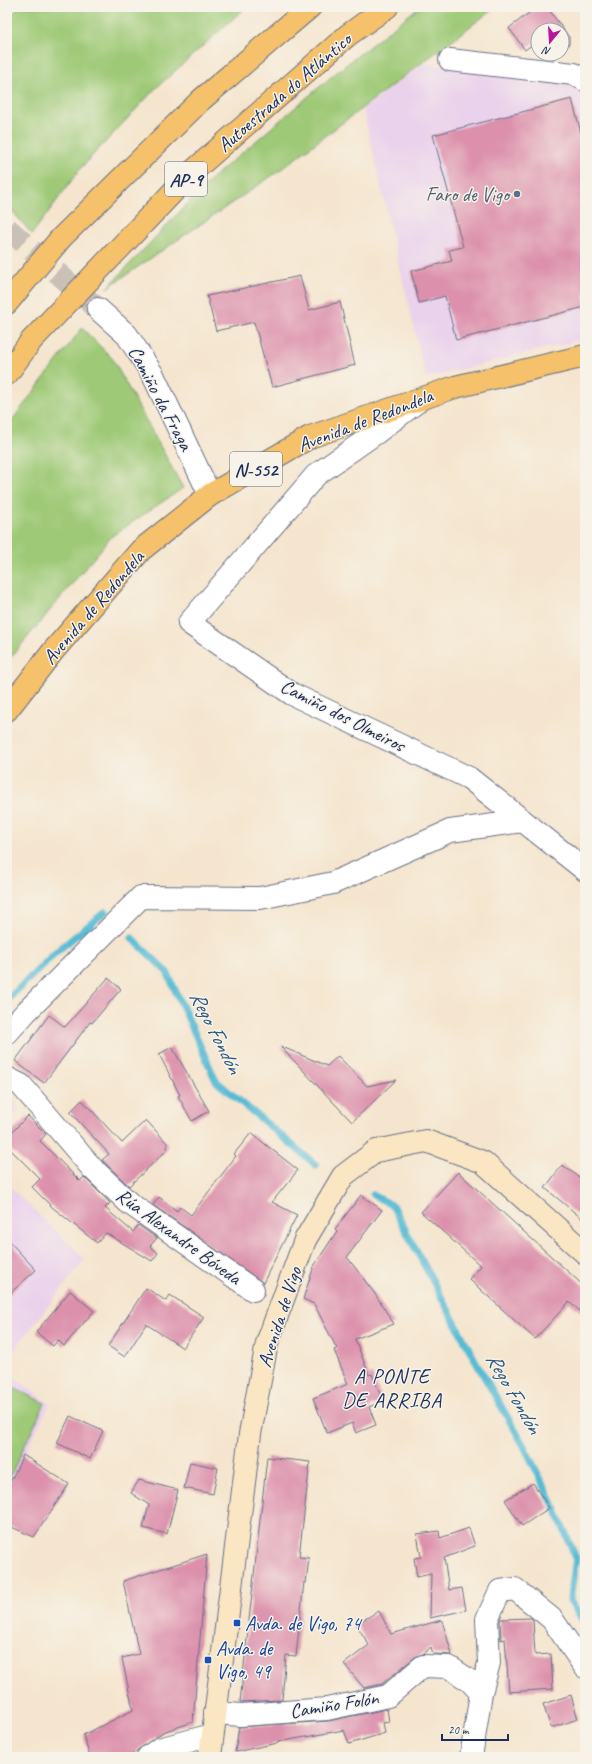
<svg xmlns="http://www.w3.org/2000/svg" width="592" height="1764" font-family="Caveat,sans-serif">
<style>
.built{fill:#ead1ec}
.green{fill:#9ec976;stroke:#5c7c6a}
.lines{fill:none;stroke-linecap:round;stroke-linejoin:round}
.stream{stroke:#57bbd5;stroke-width:7}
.building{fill:#dc90ac}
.minor-tunnel{stroke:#c9c1b8;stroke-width:22;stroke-dasharray:22 11;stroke-linecap:butt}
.minor-casing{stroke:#676f85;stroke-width:24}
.secondary-casing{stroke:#676f85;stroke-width:24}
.trunk-casing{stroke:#676f85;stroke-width:24}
.motorway-casing{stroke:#676f85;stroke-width:24}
.minor{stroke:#fff;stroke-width:22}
.secondary{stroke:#fbe6c4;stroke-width:22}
.trunk{stroke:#f5c16b;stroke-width:22}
.motorway{stroke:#f5c16b;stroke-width:22}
.service-dot{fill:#5c6f8a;stroke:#f7f3e8;stroke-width:1.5}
.transit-dot{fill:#1a4fb4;stroke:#f7f3e8;stroke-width:1.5}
.labels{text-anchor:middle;stroke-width:3;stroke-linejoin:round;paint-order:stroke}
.shield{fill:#f7f3e8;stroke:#5d6a87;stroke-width:1}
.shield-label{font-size:19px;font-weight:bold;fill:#1b2f5e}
.street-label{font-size:20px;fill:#1b2f5e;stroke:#f7f3e8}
.service-label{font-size:20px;fill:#4e5e75;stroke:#f7f3e8;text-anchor:end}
.transit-label{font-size:20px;fill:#164399;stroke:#f7f3e8;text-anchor:start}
.water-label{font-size:21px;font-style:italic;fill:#2d5982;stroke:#f7f3e8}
.neighbourhood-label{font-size:21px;letter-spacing:1px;fill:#1b2f5e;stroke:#f7f3e8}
</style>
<rect width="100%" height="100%" fill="#f7f3e8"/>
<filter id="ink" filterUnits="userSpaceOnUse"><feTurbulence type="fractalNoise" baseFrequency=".025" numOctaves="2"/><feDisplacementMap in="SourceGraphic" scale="8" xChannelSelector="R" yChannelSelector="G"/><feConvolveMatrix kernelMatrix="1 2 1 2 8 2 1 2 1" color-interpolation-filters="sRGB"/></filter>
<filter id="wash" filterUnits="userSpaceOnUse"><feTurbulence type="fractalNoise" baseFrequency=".012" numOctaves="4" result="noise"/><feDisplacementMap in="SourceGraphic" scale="16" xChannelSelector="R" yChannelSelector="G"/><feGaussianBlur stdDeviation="0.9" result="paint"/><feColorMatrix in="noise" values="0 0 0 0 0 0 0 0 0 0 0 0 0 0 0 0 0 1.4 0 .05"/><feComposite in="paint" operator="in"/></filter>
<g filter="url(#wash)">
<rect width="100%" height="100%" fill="#f5e5ce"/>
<path class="built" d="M423 64 571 78 585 86V339L426 378 399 265 363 109Z
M7 1096 15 1102 18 1111 7 1122Z
M7 1184 85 1259 7 1359Z
M7 1372 50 1404 7 1489Z"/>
<path class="green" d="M20 7H246L155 89 81 168 32 234 7 205V18Z
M419 7H496L276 173 107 288 210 180 337 72Z
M82 328 112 358 183 488 112 536 7 662V427Z
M7 1385 45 1403 7 1483Z"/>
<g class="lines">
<path class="stream" d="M132 938 167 972 216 1081 316 1165
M7 1000 56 952 105 912
M373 1195 392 1205 482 1373 523 1444 555 1508 576 1558 570 1600 585 1624"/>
</g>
<g id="blocks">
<path class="building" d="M537 7H547L569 37V44L562 49V30H538V40L525 50 509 28Z
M572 99 585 148V307L456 340 445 296 419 303 411 271 452 261 449 250 463 247 433 135Z
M300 276 309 310 340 302 355 365 272 387 254 322 216 331 207 296Z
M108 978 121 989 92 1023 90 1022 44 1083 15 1061 49 1015 65 1027Z
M280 1046 327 1066 338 1056 367 1086 396 1080 352 1122Z
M172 1047 209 1111 192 1121 178 1096 180 1095 159 1054Z
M82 1100 122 1143 146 1120 167 1143V1150L129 1186 102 1160 109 1154 70 1112Z
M28 1116 46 1134 40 1141 80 1181 84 1177 110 1203 105 1208 133 1232 138 1225 157 1238 150 1246 158 1253 152 1261 106 1233 97 1243 52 1207 32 1187 40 1179 7 1146V1137Z
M251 1133 298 1170 272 1202 297 1215 263 1283 153 1205 159 1197 177 1211 180 1207 191 1215 236 1156 234 1154Z
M562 1165 585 1181V1221L545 1188Z
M458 1172 585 1287V1315L569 1302 535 1339 469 1279 481 1266 421 1212Z
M361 1195 382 1210 347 1257 375 1294 394 1324 355 1339 369 1375 372 1374 383 1401 369 1407 376 1425 356 1433 352 1423 327 1433 313 1398 348 1384 334 1350 337 1349 314 1304 303 1299 314 1266 337 1231 335 1229Z
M7 1239 36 1270 7 1296Z
M146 1288 166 1301 170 1295 204 1317 183 1348 146 1324 125 1357 108 1346Z
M70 1291 94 1311 64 1346 58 1340 53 1346 36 1332Z
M70 1416 103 1431 90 1459 57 1443Z
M23 1455 69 1484 34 1537 7 1525V1489Z
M267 1457 310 1462 299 1557 309 1558 306 1583 304 1582 296 1656 286 1655 282 1700 240 1702Z
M190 1462 218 1468 213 1494 184 1488Z
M139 1480 178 1490 167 1534 143 1528 149 1505 131 1493Z
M533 1483 549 1508 522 1526 505 1500Z
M469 1528 475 1546 444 1558 449 1590 462 1588 466 1610 430 1618 431 1574 417 1577 414 1558 421 1557 417 1534 439 1531 440 1538Z
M207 1554 193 1722 163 1732 128 1757H90L83 1735 133 1710 122 1658 139 1654 123 1581Z
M379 1611 391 1634 442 1620 452 1655 433 1654 431 1647 423 1654 415 1657 382 1684 364 1688 344 1664 369 1645 356 1624Z
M531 1618 533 1620 535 1655 551 1654 553 1689 509 1692 505 1639 501 1640 500 1621 501 1619Z
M571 1695 578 1719 551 1728 543 1704Z
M387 1709 389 1722 383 1723 385 1733 349 1744 344 1730 278 1742V1743L235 1752 239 1727 328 1721Z"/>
</g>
</g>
<g filter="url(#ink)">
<use href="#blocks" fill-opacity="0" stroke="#676f85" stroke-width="1"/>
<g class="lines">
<path class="minor-tunnel" d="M7 228 98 309"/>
<g class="minor-casing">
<path id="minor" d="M450 60 574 74 585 80
M98 309 127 335 153 375 210 495
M417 402 376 433 316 475 189 623 292 694 469 778 585 870
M7 1033 26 1012 141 897 260 898 333 883 450 831 523 821
M7 1078 21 1085 92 1168 129 1203 253 1290
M215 1713 241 1715 327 1709 388 1696 423 1666 449 1667 470 1681 481 1693
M148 1757 159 1749 212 1735
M471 1757 481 1693 489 1663 487 1619 500 1591 515 1589 552 1619 585 1667"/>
</g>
<g class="secondary-casing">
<path id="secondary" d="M210 1757 250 1434 267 1343 305 1240 343 1176 376 1151 426 1141 483 1162 585 1253"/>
</g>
<g class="trunk-casing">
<path id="trunk" d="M7 710 54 650 141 550 210 495 310 437 455 387 585 356"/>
</g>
<g class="motorway-casing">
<path id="motorway" d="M7 303 61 238 201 100 310 7
M7 374 31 341 192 172 348 35 387 7"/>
</g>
<use href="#minor" class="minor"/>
<use href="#secondary" class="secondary"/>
<use href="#trunk" class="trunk"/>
<use href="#motorway" class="motorway"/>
</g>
</g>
<circle class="service-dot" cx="517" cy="194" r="4"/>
<g class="transit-dot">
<rect x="233" y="1619" width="8" height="8" rx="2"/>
<rect x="204" y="1656" width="8" height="8" rx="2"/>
</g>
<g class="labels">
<g class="shield">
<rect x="165" y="162" width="42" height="34" rx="3"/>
<rect x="230" y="452" width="52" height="34" rx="3"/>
</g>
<g class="shield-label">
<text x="186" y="186">AP-9</text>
<text x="256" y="476">N-552</text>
</g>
<g class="street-label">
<text transform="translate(284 92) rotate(-41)" y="7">Autoestrada do Atlántico</text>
<text transform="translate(161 398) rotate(62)" y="7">Camiño da Fraga</text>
<text transform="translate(365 420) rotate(-21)" y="7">Avenida de Redondela</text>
<text transform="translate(93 607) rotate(-49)" y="7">Avenida de Redondela</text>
<text transform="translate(343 715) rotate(27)" y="7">Camiño dos Olmeiros</text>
<text transform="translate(179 1236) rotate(36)" y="7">Rúa Alexandre Bóveda</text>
<text transform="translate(279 1317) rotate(-72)" y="7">Avenida de Vigo</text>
<text transform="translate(334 1704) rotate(-9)" y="7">Camiño Folón</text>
</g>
<g class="service-label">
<text x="509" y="201">Faro de Vigo</text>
</g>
<g class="transit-label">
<text x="245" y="1630">Avda. de Vigo, 74</text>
<text x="216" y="1655">Avda. de<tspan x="216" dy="23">Vigo, 49</tspan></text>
</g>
<g class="water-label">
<text transform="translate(216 1032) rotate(63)" y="7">Rego Fondón</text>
<text transform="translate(514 1393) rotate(60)" y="7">Rego Fondón</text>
</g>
<g class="neighbourhood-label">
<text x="392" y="1383">A PONTE<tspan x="392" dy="24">DE ARRIBA</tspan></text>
</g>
</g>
<rect width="592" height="1764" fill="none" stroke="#f7f3e8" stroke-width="24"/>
<g transform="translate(550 42) rotate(198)"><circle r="19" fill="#f7f3e8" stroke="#9fa5b1"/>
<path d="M0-3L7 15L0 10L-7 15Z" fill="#b5179e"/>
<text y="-6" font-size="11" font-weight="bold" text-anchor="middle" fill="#1b2f5e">N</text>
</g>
<path d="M442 1734v6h66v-6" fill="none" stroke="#1b2f5e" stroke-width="2"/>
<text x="448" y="1734" font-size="12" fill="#1b2f5e" stroke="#f7f3e8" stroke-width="3" paint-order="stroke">20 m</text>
</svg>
